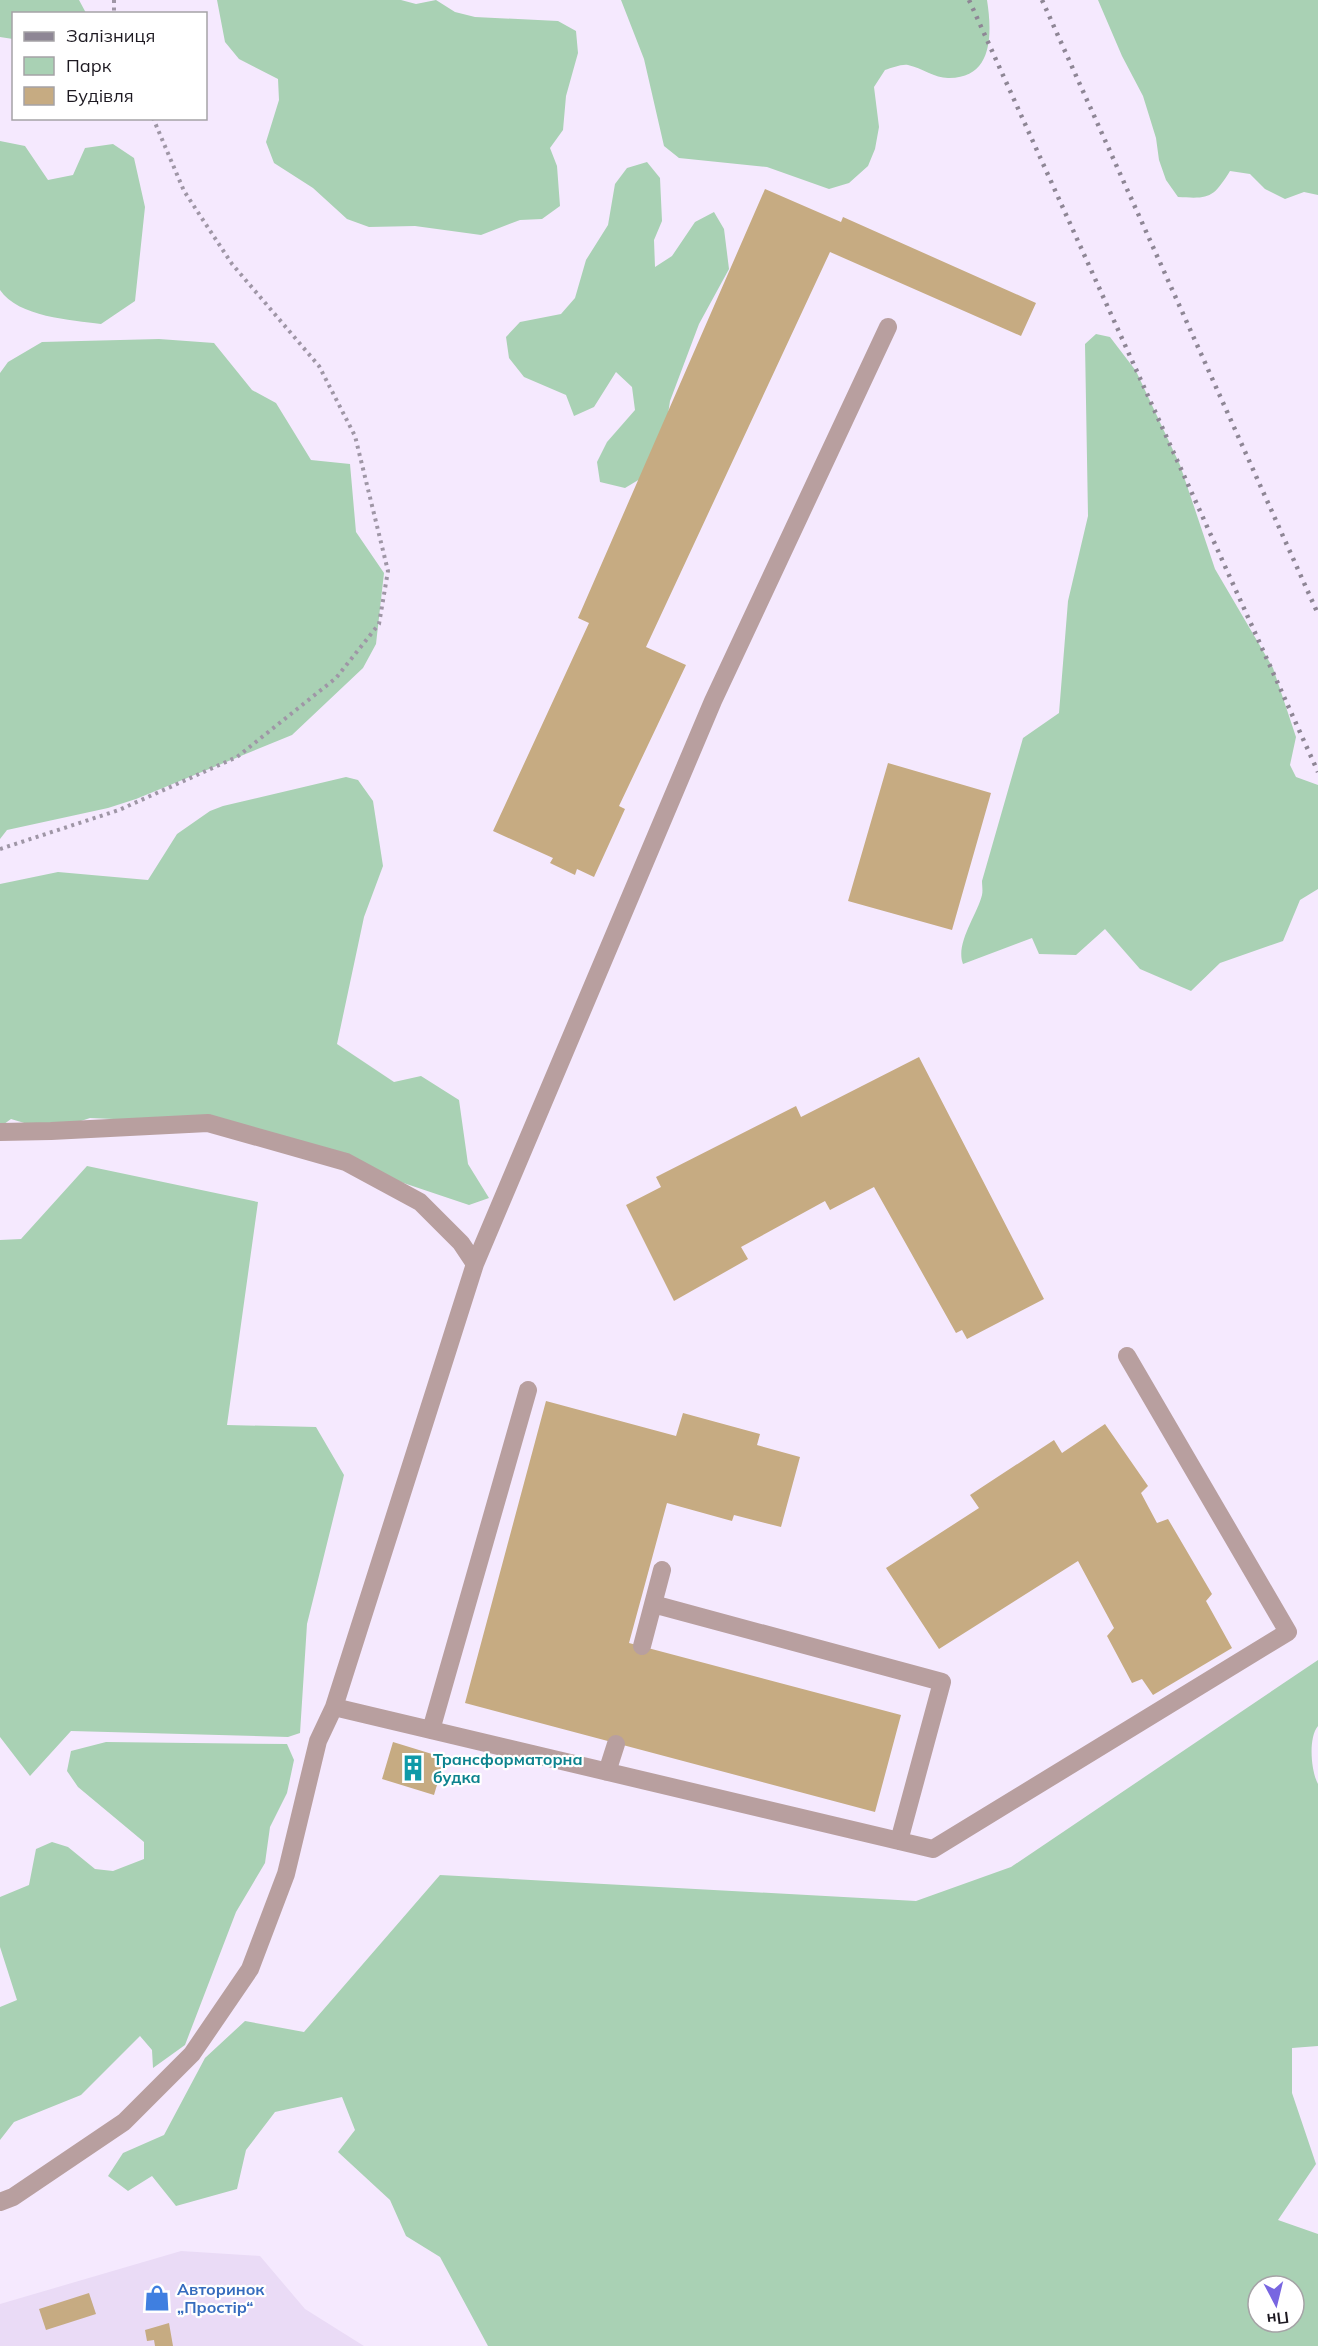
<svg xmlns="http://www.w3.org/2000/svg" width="1318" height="2346" font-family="Mulish,sans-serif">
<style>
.built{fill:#eadbf6}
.green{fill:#a9d1b4;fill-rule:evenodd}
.building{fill:#c6ab82}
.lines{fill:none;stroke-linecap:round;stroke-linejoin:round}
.path{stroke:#9f96a6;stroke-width:4;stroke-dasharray:3 4.5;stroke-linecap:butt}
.service{stroke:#b89f9f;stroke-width:18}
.rail{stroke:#8e8695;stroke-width:4.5;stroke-dasharray:3 6;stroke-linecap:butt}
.labels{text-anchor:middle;stroke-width:4.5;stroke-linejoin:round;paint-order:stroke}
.culture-label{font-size:16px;font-weight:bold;fill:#0d838f;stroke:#fff;text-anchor:start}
.shop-label{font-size:16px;font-weight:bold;fill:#366cbe;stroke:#fff;text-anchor:start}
</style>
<rect width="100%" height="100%" fill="#f5e9fe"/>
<path class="built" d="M181 2251 260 2256 305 2309 364 2346H0V2304Z"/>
<path class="green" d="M0 0H79L86 13 14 14 13 39 0 37Z
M217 0H401L416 4 436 0 455 12 475 17 558 21 576 31 578 53 566 96 563 130 550 148 557 166 560 206 542 219 520 220 481 235 415 226 369 227 347 219 313 188 274 163 266 142 279 100 278 79 239 59 225 42Z
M621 0H987C992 32 994 79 948 78 935 78 922 68 908 65 901 64 892 68 885 70L874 87 879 127 875 149 868 166 849 183 829 189 767 167 679 158 664 146 644 59Z
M1098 0H1318V195L1304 192 1285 199 1265 189 1250 174 1230 171C1213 198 1210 199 1178 197L1166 180 1159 160 1156 138 1143 96 1122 56Z
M0 141 25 146 48 180 73 175 85 148 113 144 134 158 145 207 135 301 101 324C71 320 18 317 0 290Z
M647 162 660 178 662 221 654 240 655 267 672 256 695 222 714 212 724 229 729 269 699 324 670 401 660 467 625 488 600 482 597 462 607 442 635 410 632 387 616 372 594 407 574 416 566 395 524 377 509 358 506 337 520 322 561 314 575 298 586 260 608 225 615 184 627 168Z
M1096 334 1110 337 1136 371 1180 465 1215 569 1273 668 1296 737 1290 765 1296 777 1318 785V889L1300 900 1283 941 1220 963 1191 991 1140 969 1105 929 1076 955 1039 954 1032 938 963 964C955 944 977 915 982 895 983 891 982 885 982 881L1023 738 1059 713 1068 601 1088 516 1085 344Z
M159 339 214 343 252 390 276 403 311 460 350 464 356 532 384 573 376 644 363 668 292 735 136 799 108 808 7 830 0 839V373L8 362 42 342Z
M346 777 358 780 373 801 383 866 364 917 337 1044 394 1082 421 1076 459 1100 468 1164 489 1198 469 1205 243 1129 208 1123 90 1118 51 1131 11 1119 0 1127V884L58 872 148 880 177 834 210 811 223 806Z
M87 1166 258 1202 227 1425 316 1427 344 1475 307 1624 300 1733 288 1737 71 1731 30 1776 0 1737V1240L21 1239Z
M1318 1660V1726C1308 1738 1311 1771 1318 1784V2046L1292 2048V2093L1316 2164 1278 2220 1318 2234V2346H488L440 2257 406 2236 390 2200 338 2152 355 2130 342 2097 275 2112 246 2150 237 2189 176 2206 152 2176 128 2191 108 2176 123 2153 164 2135 205 2058 245 2021 304 2032 440 1875 916 1901 1011 1867ZM1258 2286H1294V2322H1258Z
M106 1742 287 1744 294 1760 287 1793 270 1827 265 1863 236 1912 185 2045 153 2068 152 2050 140 2036 81 2095 14 2122 0 2140V2007L17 2000 0 1947V1897L29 1885 36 1849 52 1842 68 1847 95 1869 113 1871 144 1859V1842L78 1787 67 1771 71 1751Z"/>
<path class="building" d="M765 189 841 222 843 217 1036 303 1021 336 830 252 646 647 686 665 619 806 625 809 594 877 577 869 575 875 550 863 553 858 493 831 589 623 578 618Z
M888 763 991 793 952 930 848 901Z
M919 1057 1044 1299 967 1339 962 1330 956 1333 874 1187 830 1210 825 1201 741 1247 748 1259 674 1301 626 1205 661 1187 656 1177 796 1106 801 1117Z
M546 1401 676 1436 683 1413 760 1434 757 1445 800 1457 781 1527 734 1515 732 1521 667 1503 629 1643 901 1715 875 1812 465 1703Z
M1105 1424 1148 1486 1141 1493 1157 1523 1168 1519 1212 1594 1206 1601 1232 1648 1153 1695 1142 1679 1132 1683 1107 1636 1114 1628 1078 1561 939 1649 886 1568 979 1508 970 1495 1054 1440 1062 1453Z
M393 1742 445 1758 434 1795 382 1779Z
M89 2293 96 2314 46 2330 39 2309Z
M169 2323 173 2346H155L154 2340 147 2341 145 2330Z"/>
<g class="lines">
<path class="path" d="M114 0V14
M0 849 119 810 237 757 336 678 379 624 388 571 355 436 319 366 232 264 184 191 153 118"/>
<path class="service" d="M0 1132 51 1131 208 1123 346 1162 420 1202 461 1243 475 1264
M653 1604 942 1682 899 1841
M642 1646 662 1570
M334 1707 933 1849 1288 1632 1127 1356
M431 1730 528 1390
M607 1772 616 1744
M0 2202 13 2197 124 2122 192 2054 250 1969 286 1874 318 1741 334 1707 475 1264 713 701 888 327"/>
<path class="rail" d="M969 0 1318 772
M1042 0 1318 614"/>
</g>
<defs>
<g id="building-bare" transform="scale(2.07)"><path d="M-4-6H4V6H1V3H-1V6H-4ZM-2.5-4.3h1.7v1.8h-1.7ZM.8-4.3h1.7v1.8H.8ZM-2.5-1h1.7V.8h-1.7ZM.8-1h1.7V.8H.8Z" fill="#0f9aa8" stroke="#fff" stroke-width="2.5" paint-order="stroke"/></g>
<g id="shop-bare" transform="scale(2.07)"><path d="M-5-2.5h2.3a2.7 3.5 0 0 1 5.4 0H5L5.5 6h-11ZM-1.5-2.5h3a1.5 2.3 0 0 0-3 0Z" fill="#3f7fe0" stroke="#fff" stroke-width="2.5" paint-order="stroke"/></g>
</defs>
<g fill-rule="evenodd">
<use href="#building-bare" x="413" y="1768"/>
<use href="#shop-bare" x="157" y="2298"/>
</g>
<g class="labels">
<g class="culture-label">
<text x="433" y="1765">Трансформаторна<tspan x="433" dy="18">будка</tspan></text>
</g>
<g class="shop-label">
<text x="177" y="2295">Авторинок<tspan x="177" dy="18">„Простір“</tspan></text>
</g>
</g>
<rect x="12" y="12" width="195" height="108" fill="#ffffff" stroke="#a5a3a6" stroke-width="1.5"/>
<rect x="24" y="32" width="30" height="9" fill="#8e8695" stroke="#a5a3a6" stroke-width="1.5"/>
<text x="66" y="42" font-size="18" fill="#1d1921">Залізниця</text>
<rect x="24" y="57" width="30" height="18" fill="#a9d1b4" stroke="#a5a3a6" stroke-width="1.5"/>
<text x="66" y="72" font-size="18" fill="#1d1921">Парк</text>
<rect x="24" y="87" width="30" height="18" fill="#c6ab82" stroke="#a5a3a6" stroke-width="1.5"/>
<text x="66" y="102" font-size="18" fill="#1d1921">Будівля</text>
<g transform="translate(1276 2304) rotate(173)"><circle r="28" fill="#ffffff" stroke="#a5a3a6" stroke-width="1.5"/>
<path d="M0-4.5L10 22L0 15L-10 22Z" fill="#7866e1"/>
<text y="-9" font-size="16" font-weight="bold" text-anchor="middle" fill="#1d1921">Пн</text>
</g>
</svg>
